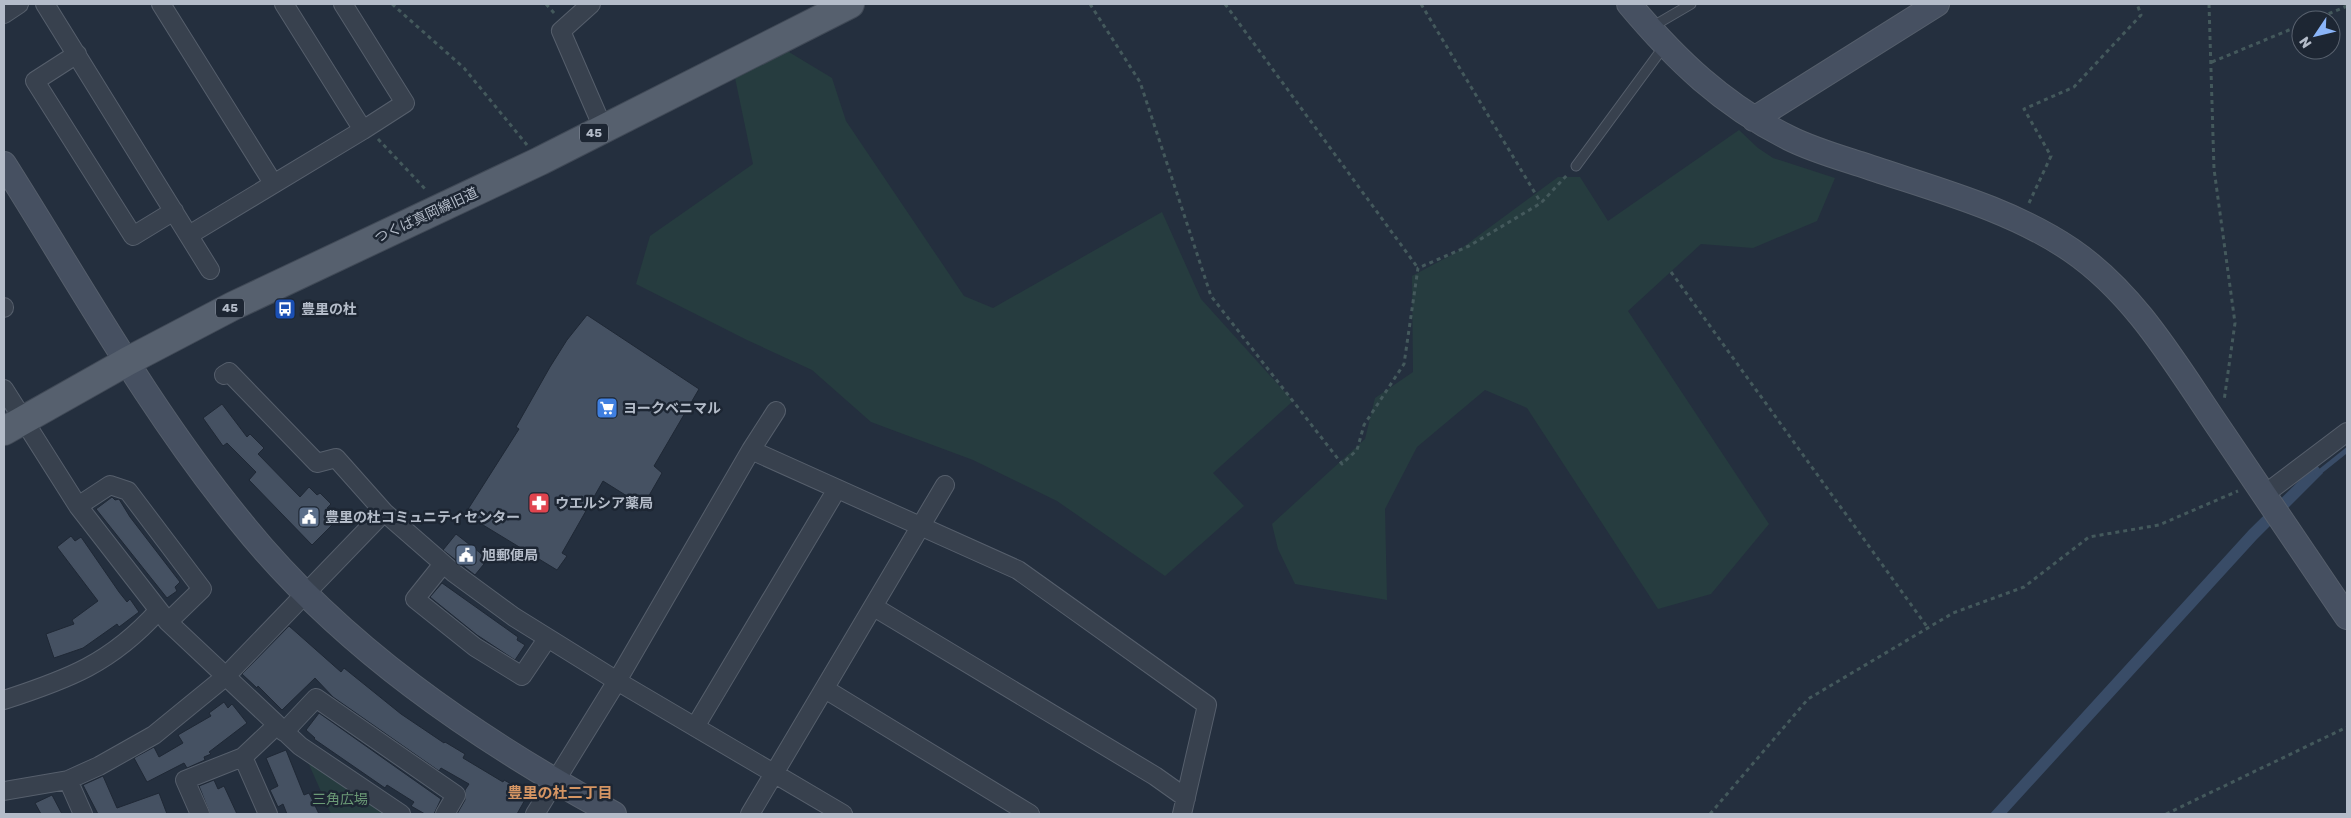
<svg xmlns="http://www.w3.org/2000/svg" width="2351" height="818" font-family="Rubik,'Noto Sans JP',sans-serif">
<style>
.green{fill:#263c3f}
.water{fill:#394c67}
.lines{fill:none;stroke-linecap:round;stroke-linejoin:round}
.stream{stroke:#394c67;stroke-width:5}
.building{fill:#455162;stroke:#1f2835}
.lane-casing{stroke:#565f6c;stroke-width:11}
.street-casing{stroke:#565f6c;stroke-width:20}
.secondary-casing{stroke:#565f6c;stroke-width:26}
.primary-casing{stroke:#414a57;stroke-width:30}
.path{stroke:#44595c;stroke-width:3;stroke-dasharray:4 4;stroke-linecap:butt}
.lane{stroke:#38414e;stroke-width:9}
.street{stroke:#38414e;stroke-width:18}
.secondary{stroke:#465061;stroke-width:24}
.primary{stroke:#56606e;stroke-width:28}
.labels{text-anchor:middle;stroke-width:5;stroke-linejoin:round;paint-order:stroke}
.shield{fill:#1d2633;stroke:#878f9c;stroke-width:1}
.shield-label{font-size:12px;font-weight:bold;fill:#b4bcc9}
.street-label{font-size:14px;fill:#b4bcc9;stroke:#1d2633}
.poi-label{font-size:14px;font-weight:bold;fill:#b4bcc9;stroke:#1d2633;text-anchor:start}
.park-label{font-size:14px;fill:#6b9a76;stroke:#1d2633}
.neighbourhood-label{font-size:15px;font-weight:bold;fill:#d59563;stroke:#1d2633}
</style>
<rect width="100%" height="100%" fill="#242f3e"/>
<path class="green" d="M759 34 832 78 846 121 964 296 993 308 1162 212 1201 299 1293 401 1213 473 1244 506 1165 576 1057 501 973 460 871 422 812 370 747 340 636 284 650 236 753 164 730 54Z
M1739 130 1758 148 1773 158 1835 178 1817 221 1753 248 1701 244 1628 311 1769 524 1711 594 1658 609 1527 408 1485 390 1417 447 1385 509 1387 600 1295 584 1278 549 1272 524 1365 439 1375 398 1413 372 1412 276 1455 253 1558 177H1580L1608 221Z
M307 760 390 814H331Z"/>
<path class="water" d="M2316 464 2323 473 2257 539 2006 814H1990L2249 530Z"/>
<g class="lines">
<path class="stream" d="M2317 474 2347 450"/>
</g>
<path class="building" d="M587 315 699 389 654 466 662 473 643 506 603 481 562 553 567 556 557 570 465 514 519 429 516 427 550 367 567 340Z
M222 404 247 437 250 434 264 448 258 454 300 497 309 487 317 495 320 493 331 504 327 508 338 519 312 545 249 480 256 472 227 443 223 446 203 418Z
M112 497 115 500 119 499 130 517 180 582 175 587 177 591 167 598 96 509Z
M456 534 488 559 475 575 443 550Z
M71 536 75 541 81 537 119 592 127 602 130 599 139 612 119 627 117 624 83 648 54 658 46 634 74 624 72 620 98 601 57 547Z
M442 583 518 637 517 640 525 645 515 660 477 635 430 597Z
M289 626 341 672 344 668 401 714 444 743 445 742 465 754 463 758 503 782 504 780 524 791 521 796 526 798 517 814H457L465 800V790L469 784 441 768 439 771 333 697 315 678 282 710 258 686 257 688 242 674Z
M224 702 228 708 232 704 247 723 209 752 211 754 204 757 205 760 187 768 184 763 147 782 134 758 154 747 159 757 183 743 178 735 211 716 209 713Z
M319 713 441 799 434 814H425L411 806 414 802 387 785 385 788 314 739 315 738 306 730Z
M286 750 304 795 309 793 319 814H287L283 804 278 807 270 790 278 786 266 758Z
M103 776 117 808 159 793 167 814H98L83 785Z
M214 780 218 789 224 786 237 814H210L199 786Z
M52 795 62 814H41L35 803Z"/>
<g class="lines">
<g class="lane-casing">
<path id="lane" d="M1650 28 1691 4
M1576 166 1665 45"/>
</g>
<g class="street-casing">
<path id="street" d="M45 4 210 270
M161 4 273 183
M343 4 405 103 363 130
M591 4 561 31 603 128
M4 14 19 4
M77 54 35 81 133 236 174 211
M189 235 363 130 284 4
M4 307V308
M224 375 229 372 317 463 336 458 384 512
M4 389 78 506 168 622 300 746 401 814
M751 450 776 411
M2265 494 2347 432
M78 506 110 485 128 491 202 589 168 622
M443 564 415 599 475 647 522 676 547 639
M874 607 1155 776 1186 798
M825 689 1030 814
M4 700C69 679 111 663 158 611
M695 727 837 489
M284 732 316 698 456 795 445 814
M68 780 83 814
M4 791 68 780 99 766 154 735 225 677 384 512 454 573 514 617 617 681 843 814
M200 814 185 780 243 757
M268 814 243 757 276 726
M535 814 617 681 751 450 1018 570 1207 705 1182 814
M750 814 945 485"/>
</g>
<g class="secondary-casing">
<path id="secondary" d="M1629 4C1676 60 1723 105 1789 138 1813 150 1838 157 1863 165 1933 189 2009 208 2071 250 2134 293 2173 360 2215 422 2259 487 2303 552 2347 617
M1754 119 1937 4
M4 164C80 284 150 411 240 521 340 646 475 738 614 814"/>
</g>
<g class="primary-casing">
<path id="primary" d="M4 431 128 361 233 306 540 161 850 4"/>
</g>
<path class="path" d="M392 4 464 68 527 145
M546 4 555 14
M1090 4 1140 82 1211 296 1342 464 1357 450 1364 425 1404 364 1418 268 1469 246 1541 203 1568 174
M1225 4 1418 268
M1421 4 1541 203
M2209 4 2214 169 2235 323 2224 401
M2314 20 2347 6
M2212 62 2301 25
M378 139 427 191
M2029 203 2051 156 2024 109 2074 87 2141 15 2137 4
M1671 272 1928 628
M1710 814 1808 699 1953 613 2024 587 2089 537 2159 525 2238 491
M2166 814 2347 727"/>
<use href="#lane" class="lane"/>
<use href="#street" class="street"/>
<use href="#secondary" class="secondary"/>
<use href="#primary" class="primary"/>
</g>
<defs>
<g id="bus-square" transform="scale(1.125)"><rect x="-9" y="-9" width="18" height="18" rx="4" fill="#1a4fb4" stroke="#1d2633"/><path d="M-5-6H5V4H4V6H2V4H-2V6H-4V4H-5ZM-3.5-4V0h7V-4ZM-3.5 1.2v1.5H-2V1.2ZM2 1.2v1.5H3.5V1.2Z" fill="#fff"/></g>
<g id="supermarket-square" transform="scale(1.125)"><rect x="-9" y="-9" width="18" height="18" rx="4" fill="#3f7fe0" stroke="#1d2633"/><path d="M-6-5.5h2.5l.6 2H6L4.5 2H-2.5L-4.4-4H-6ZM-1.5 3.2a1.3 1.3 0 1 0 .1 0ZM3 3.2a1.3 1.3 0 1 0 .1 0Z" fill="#fff"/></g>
<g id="pharmacy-square" transform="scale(1.125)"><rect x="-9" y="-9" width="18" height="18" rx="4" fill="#e0444e" stroke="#1d2633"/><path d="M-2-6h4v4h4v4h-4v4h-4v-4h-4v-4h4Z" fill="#fff"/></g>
<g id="civic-square" transform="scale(1.125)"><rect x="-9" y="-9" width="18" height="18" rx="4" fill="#5c6f8a" stroke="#1d2633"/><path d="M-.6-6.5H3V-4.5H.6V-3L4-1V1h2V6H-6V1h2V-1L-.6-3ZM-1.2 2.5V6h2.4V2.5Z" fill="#fff"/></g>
</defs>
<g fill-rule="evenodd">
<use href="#bus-square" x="285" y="309"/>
<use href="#supermarket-square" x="607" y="408"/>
<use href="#pharmacy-square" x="539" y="503"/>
<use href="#civic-square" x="309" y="517"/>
<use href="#civic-square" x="466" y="555"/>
</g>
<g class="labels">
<g class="shield">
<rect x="580" y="123.5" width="28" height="19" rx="4"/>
<rect x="216" y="298.5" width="28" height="19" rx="4"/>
</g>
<g class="shield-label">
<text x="594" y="137">45</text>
<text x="230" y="312">45</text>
</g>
<g class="street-label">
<text transform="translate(426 215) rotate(-25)" y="5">つくば真岡線旧道</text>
</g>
<g class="poi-label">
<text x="301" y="314">豊里の杜</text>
<text x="623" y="413">ヨークベニマル</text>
<text x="555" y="508">ウエルシア薬局</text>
<text x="325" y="522">豊里の杜コミュニティセンター</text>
<text x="482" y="560">旭郵便局</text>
</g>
<g class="park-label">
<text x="340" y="804">三角広場</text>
</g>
<g class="neighbourhood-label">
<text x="560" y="798">豊里の杜二丁目</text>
</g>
</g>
<rect width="2351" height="818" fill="none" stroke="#b4bcc9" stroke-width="10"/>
<g transform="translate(2316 35) rotate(235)"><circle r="24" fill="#1d2633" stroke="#59626f"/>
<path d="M0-4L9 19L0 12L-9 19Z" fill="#8ab4f8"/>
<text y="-8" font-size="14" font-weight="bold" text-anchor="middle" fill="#b4bcc9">N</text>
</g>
</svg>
